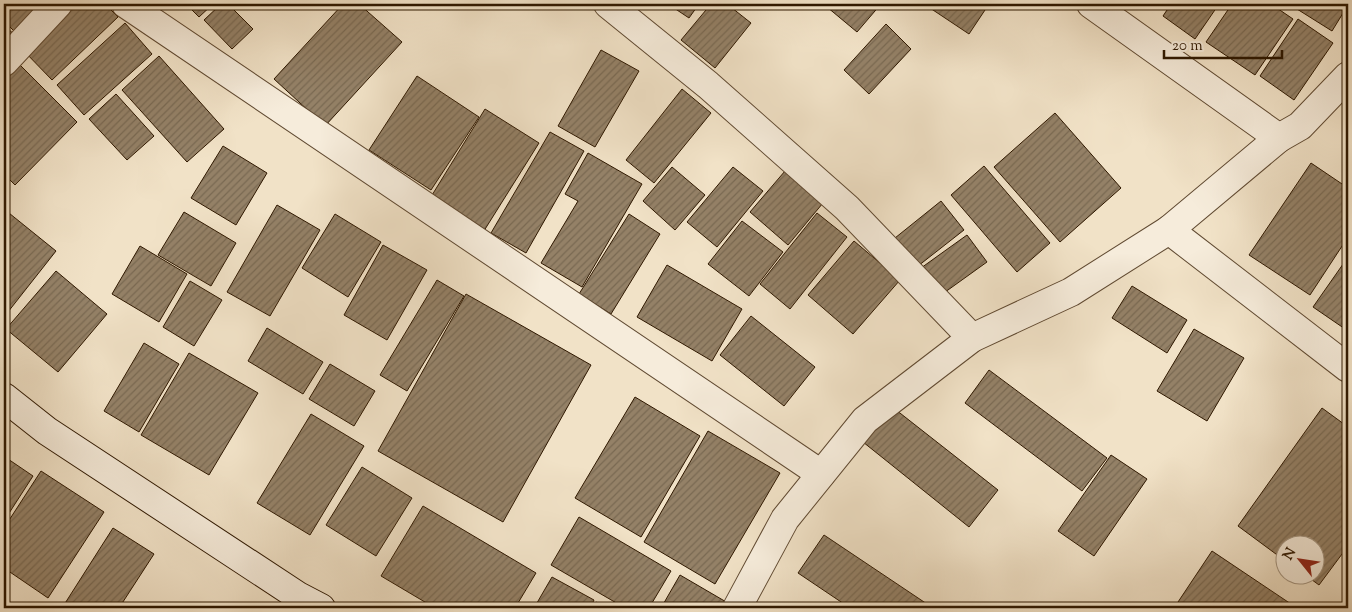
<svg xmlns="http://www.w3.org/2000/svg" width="1352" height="612" font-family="'Sorts Mill Goudy',serif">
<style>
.building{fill:url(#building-hatch);stroke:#2f1800}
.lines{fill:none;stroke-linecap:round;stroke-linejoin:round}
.minor-casing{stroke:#604a32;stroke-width:30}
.tertiary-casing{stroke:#604a32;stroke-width:30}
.secondary-casing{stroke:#2f1800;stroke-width:30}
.minor{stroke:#f6ecdb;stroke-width:28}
.tertiary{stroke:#f6ecdb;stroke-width:28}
.secondary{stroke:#f6ecdb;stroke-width:28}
</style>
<defs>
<pattern id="building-hatch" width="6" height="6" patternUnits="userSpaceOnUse" patternTransform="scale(1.25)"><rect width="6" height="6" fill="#948167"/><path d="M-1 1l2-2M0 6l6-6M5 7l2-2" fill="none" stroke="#796952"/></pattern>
</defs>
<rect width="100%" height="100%" fill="#f1e2c7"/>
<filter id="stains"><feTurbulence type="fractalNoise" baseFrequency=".004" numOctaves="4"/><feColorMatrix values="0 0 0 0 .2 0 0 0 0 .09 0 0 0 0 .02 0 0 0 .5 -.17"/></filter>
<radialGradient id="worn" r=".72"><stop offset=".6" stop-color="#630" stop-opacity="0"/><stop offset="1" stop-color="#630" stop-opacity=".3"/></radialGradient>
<path class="building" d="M4 4H37L45 12 20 37 4 21Z
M69 4H105L118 17 52 80 22 49Z
M186 4H213L199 17Z
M221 4H228L253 29 232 49 204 20Z
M343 4H359L402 42 325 126 274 79Z
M668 4H699L689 18Z
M711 4H727L751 23 715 68 681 40Z
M829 4H881L857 32 827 7Z
M924 4H989L969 34Z
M1171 4H1219L1195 39 1163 16Z
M1232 4H1271L1293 19 1255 75 1206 42Z
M1289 4H1348V5L1332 31Z
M1298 19 1333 43 1294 100 1260 76Z
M125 23 152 54 84 115 57 85Z
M886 24 911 49 869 94 844 70Z
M4 25 19 39 4 55Z
M601 50 639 71 595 147 558 126Z
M159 56 224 129 187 162 122 90Z
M15 60 77 122 15 185 4 174V72Z
M417 76 479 117 431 190 369 150Z
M682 89 711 113 654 183 626 160Z
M116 94 154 136 127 160 89 119Z
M485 109 539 143 482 234 429 200Z
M1055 113 1121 188 1060 242 994 167Z
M550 132 584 151 526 253 491 233Z
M223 146 267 173 236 225 191 198Z
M588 153 642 184 582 287 541 263 578 201 565 194Z
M1311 163 1348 188V237L1310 295 1249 255Z
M984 166 1050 243 1017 272 951 195Z
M672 167 705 195 675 230 643 201Z
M733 167 763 191 717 247 687 222Z
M785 171 823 203 788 245 750 212Z
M941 201 964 230 918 266 895 238Z
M277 205 320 230 270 316 227 292Z
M4 209 56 251 4 317Z
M184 212 236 243 211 286 158 255Z
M817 213 847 237 790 309 760 284Z
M335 214 381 242 348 297 302 268Z
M629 214 660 234 611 314 579 294Z
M742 221 783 252 749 296 708 264Z
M967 235 987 262 941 295 921 268Z
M854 241 900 280 853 334 808 295Z
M383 245 427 270 387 340 344 315Z
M140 246 187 274 159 322 112 294Z
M1348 257V331L1313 307Z
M667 265 742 309 712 361 637 317Z
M56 271 107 314 58 372 6 329Z
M437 280 464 296 407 391 380 375Z
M190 281 222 300 194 346 163 327Z
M1132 286 1187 320 1167 353 1112 318Z
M466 294 591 365 503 522 378 451Z
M751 316 815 367 784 406 720 355Z
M267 328 323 362 303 394 248 361Z
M1194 329 1244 358 1207 421 1157 391Z
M144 343 179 364 139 432 104 411Z
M189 353 258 393 209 475 141 435Z
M330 364 375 391 354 426 309 399Z
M989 370 1107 458 1082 491 965 403Z
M635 397 700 436 641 537 575 498Z
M891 406 998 490 969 527 863 442Z
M1322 408 1348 427V546L1319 585 1304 574H1314V544H1284V560L1238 526Z
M311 414 364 446 310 535 257 503Z
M708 431 780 473 715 584 644 542Z
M1111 455 1147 479 1094 556 1058 531Z
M8 459 33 476 4 521V465Z
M362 467 412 498 376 556 326 525Z
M41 471 104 512 48 598 4 568V528Z
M423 506 536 573 515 608H435L381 576Z
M579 517 671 571 649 608H625L551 565Z
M113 528 154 554 119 608H62Z
M824 535 933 608H850L798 573Z
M1212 551 1291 604 1289 608H1174Z
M680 575 728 603 725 608H661Z
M552 577 594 600 590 608H534Z
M596 602 607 608H593Z"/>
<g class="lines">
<g class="minor-casing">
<path id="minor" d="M126 4 821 474
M608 4 708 85 847 208 972 338
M1091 4 1279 138
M4 62 58 4
M1169 230 1348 368"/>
</g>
<g class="tertiary-casing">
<path id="tertiary" d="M737 608 785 519 865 420 972 338 1071 292 1169 230 1279 138 1300 126 1348 76"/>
</g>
<g class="secondary-casing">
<path id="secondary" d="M4 397 47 431 298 596 321 608"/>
</g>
<use href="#minor" class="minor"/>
<use href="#tertiary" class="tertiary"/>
<use href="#secondary" class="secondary"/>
</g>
<rect width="1352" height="612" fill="none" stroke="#f1e2c7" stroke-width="20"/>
<rect x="5" y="5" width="1342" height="602" fill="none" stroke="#2f1800" stroke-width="2.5"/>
<rect x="10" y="10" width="1332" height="592" fill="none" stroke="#2f1800"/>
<g transform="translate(1300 560) rotate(300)"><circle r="24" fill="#f6ecdb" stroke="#a69783"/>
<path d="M0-4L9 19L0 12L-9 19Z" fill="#8f2418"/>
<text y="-8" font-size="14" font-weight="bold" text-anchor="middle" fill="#2f1800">N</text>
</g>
<path d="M1164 50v8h118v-8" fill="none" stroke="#2f1800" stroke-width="2.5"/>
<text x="1172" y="50" font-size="15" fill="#2f1800" stroke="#f6ecdb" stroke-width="4" paint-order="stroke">20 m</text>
<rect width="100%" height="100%" filter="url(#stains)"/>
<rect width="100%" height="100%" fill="url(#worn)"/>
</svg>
